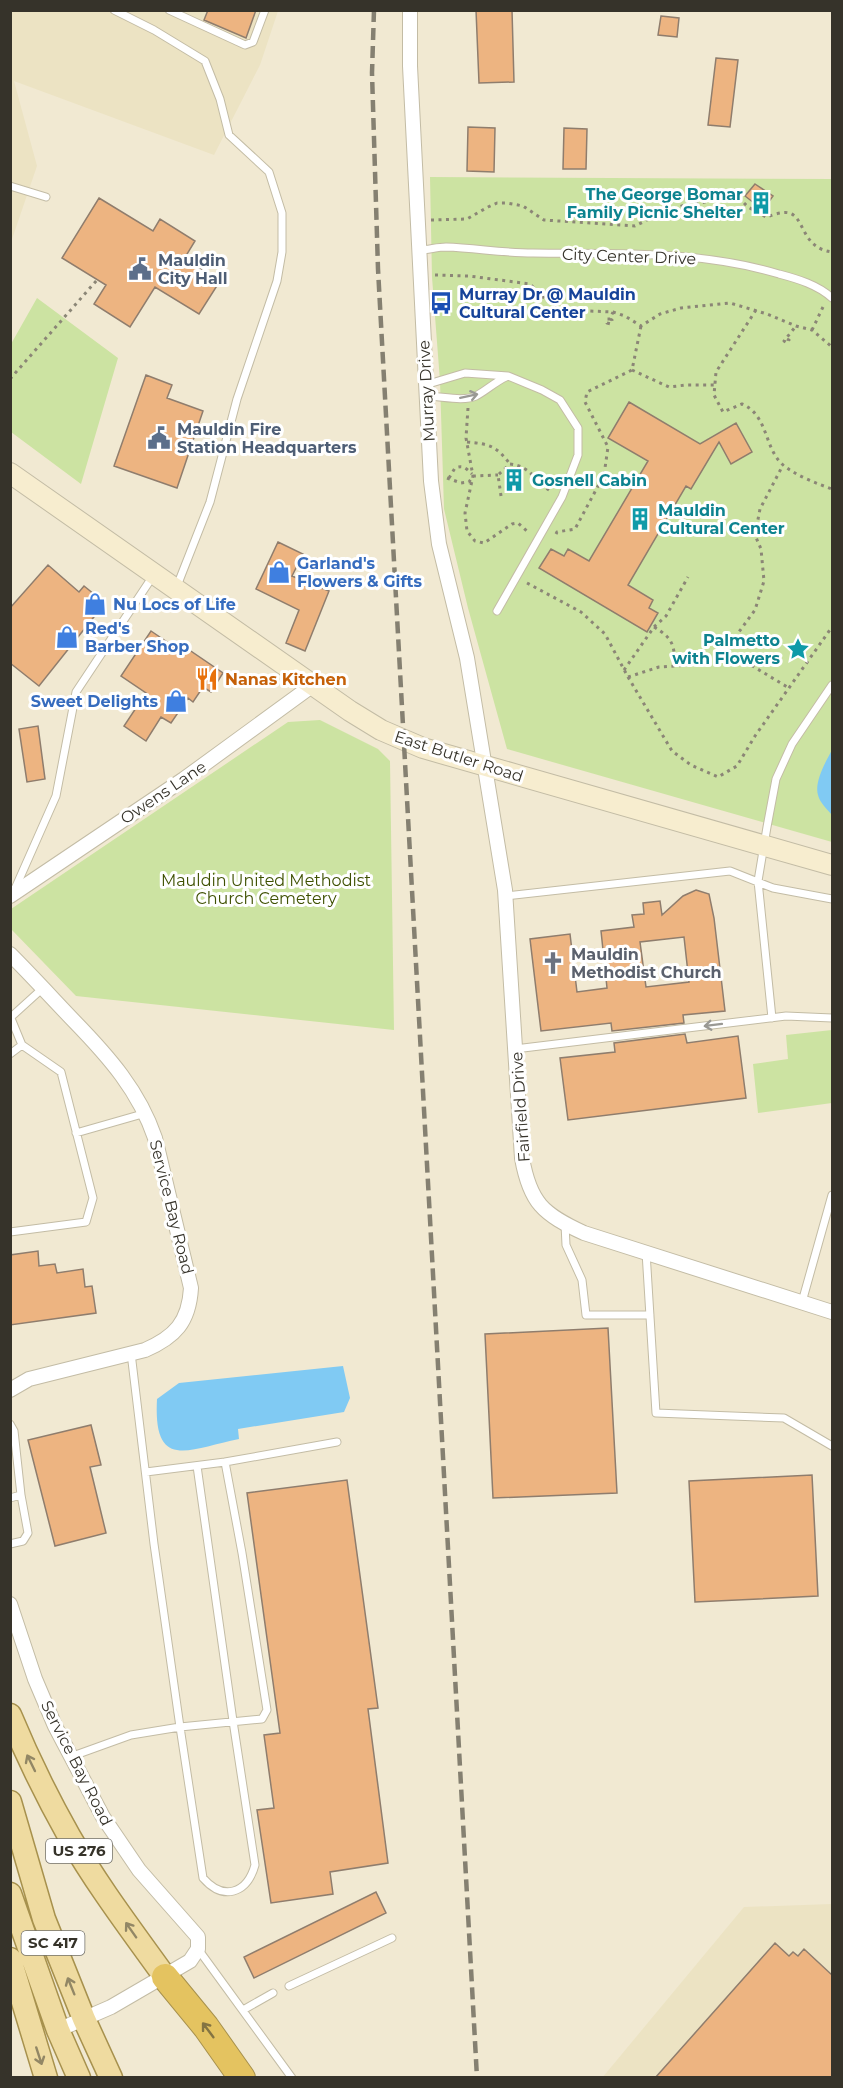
<svg xmlns="http://www.w3.org/2000/svg" width="843" height="2088" font-family="Montserrat,sans-serif">
<style>
.built{fill:#ece3c3}
.green{fill:#cce3a2}
.water{fill:#80caf3}
.building{fill:#edb481;stroke:#8f7d6d;stroke-width:1.5;fill-rule:evenodd}
.lines{fill:none;stroke-linecap:round;stroke-linejoin:round}
.service-casing{stroke:#c3bca5;stroke-width:9}
.minor-casing{stroke:#c3bca5;stroke-width:16}
.secondary-casing{stroke:#c3bca5;stroke-width:22}
.primary-casing{stroke:#a7914d;stroke-width:25}
.motorway-casing{stroke:#a7914d;stroke-width:28}
.path{stroke:#8b8676;stroke-width:3;stroke-dasharray:3 4.5;stroke-linecap:butt}
.service{stroke:#fff;stroke-width:7}
.minor{stroke:#fff;stroke-width:14}
.secondary{stroke:#f7edcf;stroke-width:20}
.primary{stroke:#efdba0;stroke-width:22}
.motorway{stroke:#e4c360;stroke-width:26}
.rail{stroke:#858071;stroke-width:4.5;stroke-dasharray:12 6;stroke-linecap:butt}
.oneway{stroke:#9a9994}
.oneway2{stroke:#928765}
.oneway3{stroke:#847442}
.labels{text-anchor:middle;stroke-width:6;stroke-linejoin:round;paint-order:stroke}
.shield{fill:#fff;stroke:#72706a;stroke-width:1.5}
.shield-label{font-size:15px;font-weight:bold;fill:#36332a}
.culture-label{font-size:16px;font-weight:bold;fill:#0d838f;stroke:#fff;text-anchor:end}
.street-label{font-size:16px;fill:#36332a;stroke:#fff}
.service-label{font-size:16px;font-weight:bold;fill:#4e5e75;stroke:#fff;text-anchor:start}
.transit-label{font-size:16px;font-weight:bold;fill:#164399;stroke:#fff;text-anchor:start}
.shop-label{font-size:16px;font-weight:bold;fill:#366cbe;stroke:#fff;text-anchor:start}
.food-label{font-size:16px;font-weight:bold;fill:#c56008;stroke:#fff;text-anchor:start}
.park-label{font-size:16px;fill:#3e5001;stroke:#fff}
.worship-label{font-size:16px;font-weight:bold;fill:#5b616d;stroke:#fff;text-anchor:start}
</style>
<rect width="100%" height="100%" fill="#f1e9d2"/>
<path class="built" d="M11 11H278L260 65 214 155 14 81 37 166 11 242Z
M832 1904V2077L602 2078 744 1907Z"/>
<path class="green" d="M430 177 832 179V842L507 749 468 608 444 509 440 381 432 277Z
M37 298 118 358 81 484 11 432V344Z
M320 720 378 749 390 761 394 1030 76 996 11 929V909L288 722Z
M832 1030V1103L758 1113 753 1064 788 1059 786 1035Z"/>
<path class="water" d="M832 750V815C827 809 820 803 818 795 814 782 826 761 832 750Z
M343 1366 350 1398 344 1412 238 1429 239 1439C189 1449 153 1472 157 1399L179 1383Z"/>
<path class="building" d="M208 10H256L246 38 204 20Z
M476 10H512L514 82 479 83Z
M661 16 679 18 677 37 658 35Z
M716 58 738 60 730 127 708 125Z
M468 127 495 128 494 172 467 171Z
M564 128 587 129 586 169H563Z
M755 184 773 196 763 210 745 196Z
M99 198 153 231 160 219 195 241 184 259 220 281 199 314 155 287 130 327 94 304 106 285 62 258Z
M146 375 172 385 167 398 203 411 177 488 114 466Z
M629 402 700 444 736 423 752 452 731 464 719 442 691 489 686 486 628 585 653 600 649 608 658 613 647 632 539 568 551 549 564 556 568 549 589 561 648 461 608 438Z
M278 542 303 554 292 576 329 591 305 651 286 643 299 610 256 589Z
M48 565 79 592 84 586 105 603 39 686 10 663V608Z
M151 631 176 648 179 643 223 673 211 692 203 687 193 702 188 698 171 723 161 717 146 741 124 726 146 693 121 676Z
M38 726 45 779 27 782 19 729Z
M696 890 709 894 714 918 725 1011 683 1015 684 1023 612 1031 611 1023 541 1031 530 939 570 934 577 992 607 988 601 931 634 927 632 915 644 914 643 903 660 901 662 915 683 896ZM684 937 689 982 646 987 640 942Z
M685 1034 687 1043 738 1036 746 1098 568 1120 560 1058 615 1052 614 1043Z
M38 1251 39 1266 55 1264 57 1273 83 1269 85 1287 92 1286 96 1313 10 1325V1255Z
M608 1328 617 1493 493 1498 485 1334Z
M91 1425 101 1465 90 1467 106 1533 55 1546 28 1440Z
M812 1475 818 1596 695 1602 689 1481Z
M347 1480 378 1708 368 1709 388 1863 330 1872 333 1894 271 1903 257 1810 274 1808 264 1735 280 1733 247 1493Z
M376 1892 386 1913 254 1978 244 1957Z
M775 1943 789 1956 793 1952 798 1956 804 1949 832 1975V2078H655Z"/>
<g class="lines">
<g class="service-casing">
<path id="service" d="M114 10 154 30 205 61 220 99 229 135 269 172 282 213V252L277 281 237 399 210 502 177 586
M169 10 245 45 253 42 265 10
M10 186 46 197
M419 250C428 250 437 247 446 247 475 248 504 253 533 253 616 254 699 250 779 274 798 279 818 285 832 298
M425 385 465 373 508 376 542 390 560 400 578 428V455L562 497 497 611
M427 396C441 396 463 402 476 396 487 390 495 382 506 377
M14 891 56 796 76 692 153 576
M506 896 730 871 773 888 832 899
M10 1016 22 1045 61 1072 93 1198 86 1222 10 1232
M11 1017 43 988
M772 1018 758 881 767 827 776 779 792 744 832 685
M515 1049 786 1016 832 1018
M10 1054 22 1045
M76 1133 146 1113
M565 1224 566 1245 582 1280 586 1315H650
M646 1252 656 1413 784 1418 832 1446
M802 1302 832 1195
M131 1353 154 1544 180 1727 262 1719 267 1710 242 1553 225 1462 337 1442
M10 1424 14 1431 21 1495 10 1498
M146 1472 225 1462
M10 1544 23 1541 28 1533 21 1495
M70 1757 131 1735 180 1727 203 1878C223 1901 247 1894 255 1865L233 1721 197 1466
M198 1949 292 2078
M289 1986 392 1938
M243 2010 273 1993"/>
</g>
<g class="minor-casing">
<path id="minor" d="M410 10V66L431 481 439 544 467 658 505 890 522 1158C530 1203 543 1214 584 1233L832 1312
M10 896 184 779 313 685
M10 954C32 976 53 999 74 1021 109 1057 139 1091 155 1138L191 1288C189 1322 175 1337 145 1350L29 1379 10 1390
M10 1604 35 1679 55 1726 103 1817 139 1870 198 1937V1949L190 1961 111 2007 58 2030"/>
</g>
<g class="secondary-casing">
<path id="secondary" d="M10 473 350 711 381 730 423 748 832 865"/>
</g>
<g class="primary-casing">
<path id="primary" d="M10 1715C27 1756 47 1797 69 1836 97 1885 132 1931 165 1977
M10 1802 44 1919 84 2019 111 2078
M10 1894 58 2030 79 2078
M10 1959 46 2078"/>
</g>
<g class="motorway-casing">
<path id="motorway" d="M165 1977 206 2027 242 2078"/>
</g>
<path class="path" d="M431 220 467 219 488 207 497 203H507L523 206 544 220 635 226 663 212 685 205 701 203 733 195 741 200 748 207 766 217C773 215 783 211 789 213 805 217 801 248 832 252
M435 275 469 276 530 284 547 301 566 310 613 312 625 316 641 326 660 314 681 308 730 303 767 314 796 326 812 330 832 347
M756 310 716 372 714 395 723 412 742 404C768 415 764 447 782 464 794 475 818 484 832 489
M610 319 612 320 611 324 607 323V319H610L613 312
M812 330 823 307
M787 339 789 340 787 343 784 341 796 326
M632 370 669 387 686 385H715
M10 379 97 280
M468 408 466 438 473 476 465 513 467 531 475 541 484 543 512 524 518 523 528 532
M467 442C490 444 496 446 510 464
M447 478 461 483 469 482 473 476 498 475
M449 478 455 468C463 465 466 468 472 474
M501 496 498 475 510 464C531 466 535 482 552 492
M556 534 557 532 575 529 604 475 608 447 585 402 587 392 632 370 641 326
M527 583 581 612 605 634 628 677 672 751 691 765 718 777 737 766 755 736 832 627
M654 627C674 639 673 644 676 666
M726 650 789 688
M624 670 654 627 666 616 688 577
M628 677 659 667 708 664 722 655 755 610 764 581 761 549 755 535 760 509 783 465"/>
<use href="#service" class="service"/>
<use href="#minor" class="minor"/>
<use href="#secondary" class="secondary"/>
<use href="#primary" class="primary"/>
<use href="#motorway" class="motorway"/>
<path class="rail" d="M374 10 372 73 378 269 477 2078"/>
</g>
<defs><path id="oneway-shaft" d="M-6 0H5M1.5-3L5.5 0L1.5 3" fill="none" stroke-width="1.6" stroke-linecap="round" stroke-linejoin="round" transform="scale(1.5)"/></defs>
<g class="oneway">
<use href="#oneway-shaft" transform="translate(469 396) rotate(-12)"/>
<use href="#oneway-shaft" transform="translate(713 1025) rotate(173)"/>
</g>
<g class="oneway2">
<use href="#oneway-shaft" transform="translate(31 1763) rotate(-116)"/>
<use href="#oneway-shaft" transform="translate(131 1930) rotate(-125)"/>
<use href="#oneway-shaft" transform="translate(71 1986) rotate(-112)"/>
<use href="#oneway-shaft" transform="translate(39 2056) rotate(72)"/>
</g>
<use class="oneway3" href="#oneway-shaft" transform="translate(208 2030) rotate(-127)"/>
<defs>
<g id="building-bare" transform="scale(1.8)"><path d="M-4-6H4V6H1V3H-1V6H-4ZM-2.5-4.3h1.7v1.8h-1.7ZM.8-4.3h1.7v1.8H.8ZM-2.5-1h1.7V.8h-1.7ZM.8-1h1.7V.8H.8Z" fill="#0f9aa8" stroke="#fff" stroke-width="2.5" paint-order="stroke"/></g>
<g id="civic-bare" transform="scale(1.8)"><path d="M-.6-6.5H3V-4.5H.6V-3L4-1V1h2V6H-6V1h2V-1L-.6-3ZM-1.2 2.5V6h2.4V2.5Z" fill="#5c6f8a" stroke="#fff" stroke-width="2.5" paint-order="stroke"/></g>
<g id="bus-bare" transform="scale(1.8)"><path d="M-5-6H5V4H4V6H2V4H-2V6H-4V4H-5ZM-3.5-4V0h7V-4ZM-3.5 1.2v1.5H-2V1.2ZM2 1.2v1.5H3.5V1.2Z" fill="#1a4fb4" stroke="#fff" stroke-width="2.5" paint-order="stroke"/></g>
<g id="shop-bare" transform="scale(1.8)"><path d="M-5-2.5h2.3a2.7 3.5 0 0 1 5.4 0H5L5.5 6h-11ZM-1.5-2.5h3a1.5 2.3 0 0 0-3 0Z" fill="#3f7fe0" stroke="#fff" stroke-width="2.5" paint-order="stroke"/></g>
<g id="sight-bare" transform="scale(1.8)"><path d="M0-6L1.8-2.2L6-1.7L2.9 1.2L3.7 5.4L0 3.3L-3.7 5.4L-2.9 1.2L-6-1.7L-1.8-2.2Z" fill="#0f9aa8" stroke="#fff" stroke-width="2.5" paint-order="stroke"/></g>
<g id="restaurant-bare" transform="scale(1.8)"><path d="M-5-6h1v4h1v-4h1v4h1v-4h1v5L-1.5 .5V6h-2V.5L-5-1ZM5-6V6H3V1.5H1.5Q1.5-4 5-6Z" fill="#e8710a" stroke="#fff" stroke-width="2.5" paint-order="stroke"/></g>
<g id="church-bare" transform="scale(1.8)"><path d="M-1.2-6h2.4v3.5h3.3v2.4h-3.3V6h-2.4V-.1h-3.3v-2.4h3.3Z" fill="#6b7280" stroke="#fff" stroke-width="2.5" paint-order="stroke"/></g>
</defs>
<g fill-rule="evenodd">
<use href="#building-bare" x="761" y="203"/>
<use href="#civic-bare" x="140" y="269"/>
<use href="#bus-bare" x="441" y="303"/>
<use href="#civic-bare" x="159" y="438"/>
<use href="#building-bare" x="514" y="480"/>
<use href="#building-bare" x="640" y="519"/>
<use href="#shop-bare" x="279" y="572"/>
<use href="#shop-bare" x="95" y="604"/>
<use href="#shop-bare" x="67" y="637"/>
<use href="#sight-bare" x="798" y="649"/>
<use href="#restaurant-bare" x="207" y="679"/>
<use href="#shop-bare" x="176" y="701"/>
<use href="#church-bare" x="553" y="963"/>
</g>
<g class="labels">
<g class="shield">
<rect x="46" y="1839" width="66" height="24" rx="4.5"/>
<rect x="21.5" y="1931" width="63" height="24" rx="4.5"/>
</g>
<g class="shield-label">
<text x="79" y="1856">US 276</text>
<text x="53" y="1948">SC 417</text>
</g>
<g class="culture-label">
<text x="743" y="200">The George Bomar<tspan x="743" dy="18">Family Picnic Shelter</tspan></text>
<text x="532" y="486" text-anchor="start">Gosnell Cabin</text>
<text x="658" y="516" text-anchor="start">Mauldin<tspan x="658" dy="18">Cultural Center</tspan></text>
<text x="780" y="646">Palmetto<tspan x="780" dy="18">with Flowers</tspan></text>
</g>
<g class="street-label">
<text transform="translate(629 256) rotate(2)" y="6">City Center Drive</text>
<text transform="translate(426 391) rotate(-93)" y="6">Murray Drive</text>
<text transform="translate(459 756) rotate(18)" y="6">East Butler Road</text>
<text transform="translate(163 792) rotate(-34)" y="6">Owens Lane</text>
<text transform="translate(520 1107) rotate(-94)" y="6">Fairfield Drive</text>
<text transform="translate(172 1207) rotate(76)" y="6">Service Bay Road</text>
<text transform="translate(77 1763) rotate(63)" y="6">Service Bay Road</text>
</g>
<g class="service-label">
<text x="158" y="266">Mauldin<tspan x="158" dy="18">City Hall</tspan></text>
<text x="177" y="435">Mauldin Fire<tspan x="177" dy="18">Station Headquarters</tspan></text>
</g>
<g class="transit-label">
<text x="459" y="300">Murray Dr @ Mauldin<tspan x="459" dy="18">Cultural Center</tspan></text>
</g>
<g class="shop-label">
<text x="297" y="569">Garland's<tspan x="297" dy="18">Flowers &amp; Gifts</tspan></text>
<text x="113" y="610">Nu Locs of Life</text>
<text x="85" y="634">Red's<tspan x="85" dy="18">Barber Shop</tspan></text>
<text x="158" y="707" text-anchor="end">Sweet Delights</text>
</g>
<g class="food-label">
<text x="225" y="685">Nanas Kitchen</text>
</g>
<g class="park-label">
<text x="266" y="886">Mauldin United Methodist<tspan x="266" dy="18">Church Cemetery</tspan></text>
</g>
<g class="worship-label">
<text x="571" y="960">Mauldin<tspan x="571" dy="18">Methodist Church</tspan></text>
</g>
</g>
<rect width="843" height="2088" fill="none" stroke="#36332a" stroke-width="24"/>
</svg>
